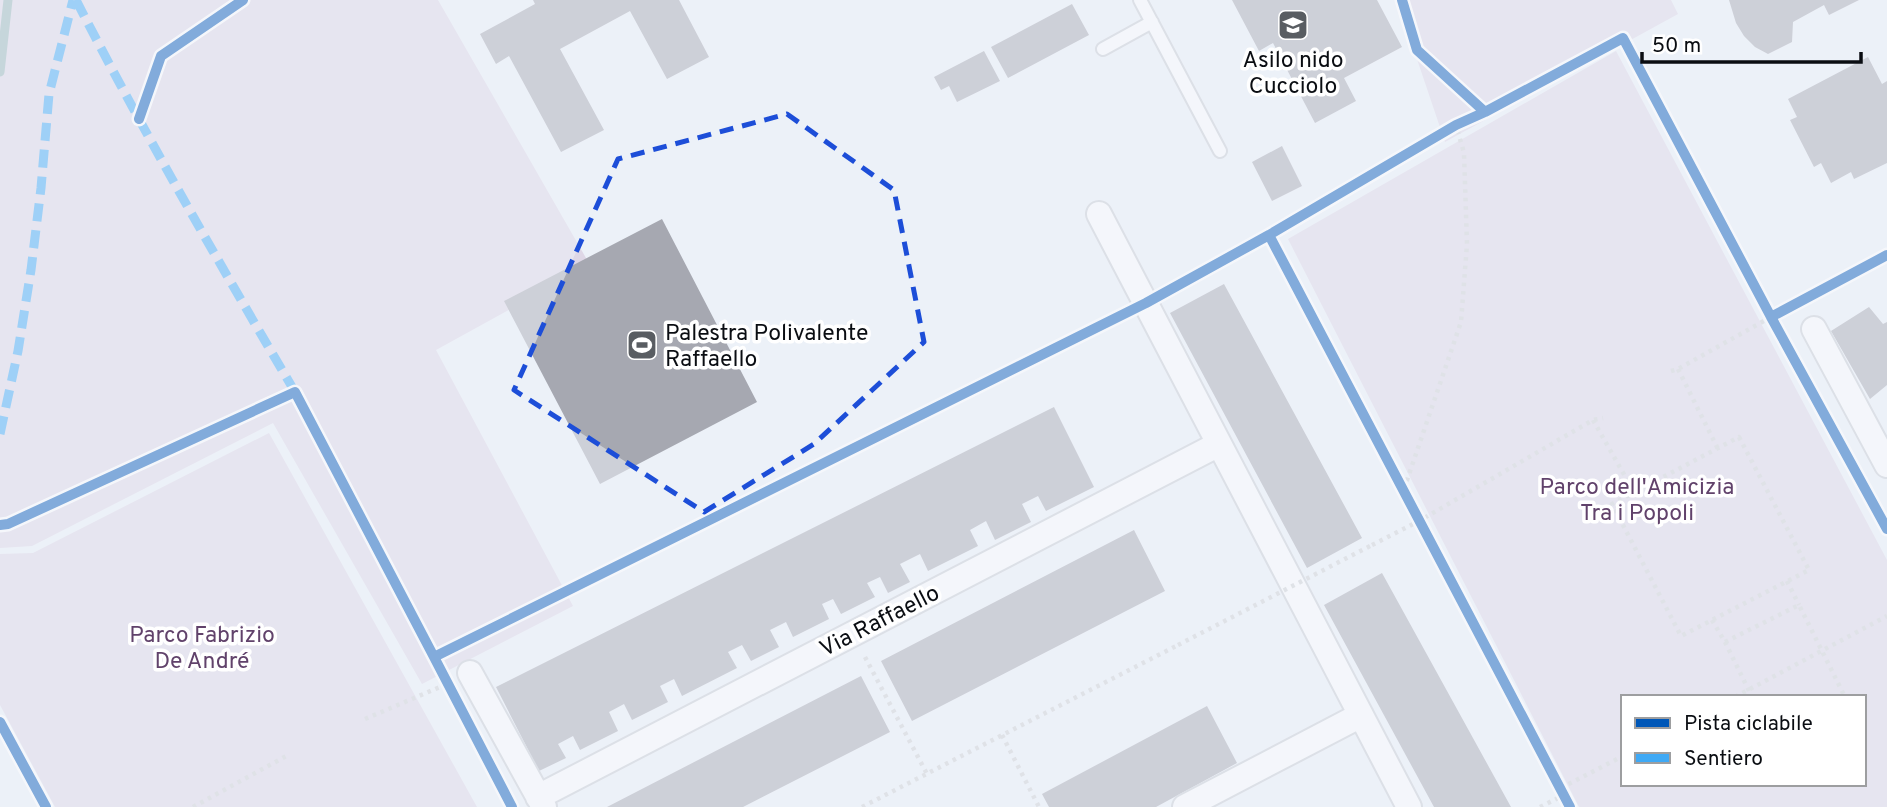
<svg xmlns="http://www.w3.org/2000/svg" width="1887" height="807" font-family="Overpass,sans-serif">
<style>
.green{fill:#ded7e6;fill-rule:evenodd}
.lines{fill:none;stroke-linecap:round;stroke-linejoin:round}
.stream{stroke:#97b7b9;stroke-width:9}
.building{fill:#a6a8b1}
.service-casing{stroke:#c8ccd2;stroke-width:16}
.minor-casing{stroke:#c8ccd2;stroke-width:28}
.path{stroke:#ced0d3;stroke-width:4.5;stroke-dasharray:3.5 5;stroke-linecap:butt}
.service{stroke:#fcfdfe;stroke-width:12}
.minor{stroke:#fcfdfe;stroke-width:24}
.path-bridge{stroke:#ced0d3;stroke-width:4.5;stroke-dasharray:3.5 5;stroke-linecap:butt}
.quiet{stroke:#3fa9f5;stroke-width:9;stroke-dasharray:18 9;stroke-linecap:butt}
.cycleway-casing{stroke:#fff;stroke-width:15}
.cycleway{stroke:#0057b8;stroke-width:10}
.marked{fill:none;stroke:#1d4ed8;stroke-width:5;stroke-dasharray:14 9;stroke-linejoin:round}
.labels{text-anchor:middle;stroke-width:7;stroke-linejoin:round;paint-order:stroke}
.poi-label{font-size:23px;fill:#0a0d12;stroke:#fff}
.park-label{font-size:23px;fill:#61426b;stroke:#fff}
.street-label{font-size:23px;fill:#0a0d12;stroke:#fff}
</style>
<rect width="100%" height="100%" fill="#ecf1f8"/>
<path class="green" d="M0 0H438L590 265 436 350 573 606 422 684 273 423 32 546 0 548Z
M1397 0H1671L1678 14 1445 142Z
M1616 51 1887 560V807H1579L1288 239ZM1623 697H1864V784H1623Z
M269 433 477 807H55L0 705V554L33 553Z"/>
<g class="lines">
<path class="stream" d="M0 72 8 0"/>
</g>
<path class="building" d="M533 0H679L709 57 667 79 630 11 560 49 604 130 561 152 509 56 496 64 480 34 535 4Z
M1232 0H1377L1402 47 1344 78 1356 101 1315 123 1273 43 1259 51Z
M1729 0H1859L1829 15 1824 5 1793 22 1792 42 1768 54 1755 47 1744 36 1736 23Z
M1072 4 1089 35 1008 78 991 47Z
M984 51 1000 81 957 102 949 86 941 90 934 77Z
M1868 57 1882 84 1887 81V163L1854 179 1851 172 1831 183 1821 163 1814 167 1790 120 1797 117 1788 99Z
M1282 146 1302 186 1272 201 1252 162Z
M662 219 757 402 600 484 504 301Z
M1224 284 1362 538 1307 568 1170 313Z
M1869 307 1883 324 1887 322V385L1870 399 1831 331Z
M1054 407 1094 487 1046 511 1038 496 1022 504 1031 522 995 540 986 521 970 530 978 546 928 571 920 554 900 564 910 582 888 593 880 577 867 583 875 597 841 614 833 599 822 604 829 619 793 637 786 622 770 630 779 647 751 661 742 645 728 652 737 668 682 696 674 679 660 686 668 702 632 720 624 704 609 712 618 731 580 750 573 736 558 744 566 758 539 771 496 687Z
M1134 530 1165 591 912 721 881 661Z
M1382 573 1511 807H1434L1324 605Z
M861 676 890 732 743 807H607Z
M1207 706 1237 763 1156 807H1049L1042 794Z"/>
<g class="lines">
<g class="service-casing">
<path id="service" d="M1140 0 1220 151
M1103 49 1152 22"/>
</g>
<g class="minor-casing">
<path id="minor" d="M1099 214 1409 807
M1814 329 1887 465
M470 673 544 807
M538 797 1219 444
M1185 807 1361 715"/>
</g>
<path class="path" d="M1678 369 1718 449
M1671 371 1678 369 1771 317
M1593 420 1634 492
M1739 437 1809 570 1681 636 1612 504Z
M1404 489 1461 322 1467 244 1464 153 1456 125
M1372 545 1419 521 1593 420 1603 418
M1787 581 1799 605
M1712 620 1725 642 1752 697
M1725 642 1799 605 1845 697
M865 657 927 774
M1735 697 1887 616
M365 719 447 684
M1002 735 1039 807
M1561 788 1623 756
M193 807 290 754
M862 807 1178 645
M1540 807 1564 795"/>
<use href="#service" class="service"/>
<use href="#minor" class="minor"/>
<path class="path-bridge" d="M1178 645 1372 545"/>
<path class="quiet" d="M76 0C144 133 219 263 295 392
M0 434 18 351 31 270 41 188 49 94 73 0"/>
<g class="cycleway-casing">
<path id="cycleway" d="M1402 0 1417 50 1485 112
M139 119 161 56 243 0
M1269 235 1570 807
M1771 317 1887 529
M0 525 8 524 295 392 434 657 1146 303 1269 235 1456 125 1485 112 1623 38 1771 317 1887 255
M434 657 512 807
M0 722 46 807"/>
</g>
<use href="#cycleway" class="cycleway"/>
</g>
<path d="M0 0H1887V807H0ZM787 114 894 190 924 342 814 444 704 512 514 390 618 159Z" fill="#ecf1f8" fill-opacity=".55" fill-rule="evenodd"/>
<path class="marked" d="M787 114 894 190 924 342 814 444 704 512 514 390 618 159Z"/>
<defs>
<g id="school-square" transform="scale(1.575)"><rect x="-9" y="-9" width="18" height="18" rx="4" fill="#595d62" stroke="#fff"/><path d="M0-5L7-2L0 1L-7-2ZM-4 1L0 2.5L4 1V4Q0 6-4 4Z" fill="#fff"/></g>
<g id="stadium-square" transform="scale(1.575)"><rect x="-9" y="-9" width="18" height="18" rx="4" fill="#595d62" stroke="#fff"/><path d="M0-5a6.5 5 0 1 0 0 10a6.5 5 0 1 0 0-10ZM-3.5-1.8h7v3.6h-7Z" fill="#fff"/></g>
</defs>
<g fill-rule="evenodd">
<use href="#school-square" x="1293" y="25"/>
<use href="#stadium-square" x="642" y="345"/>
</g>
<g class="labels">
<g class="poi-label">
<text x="1293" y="67">Asilo nido<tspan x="1293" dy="26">Cucciolo</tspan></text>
<text x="665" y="340" text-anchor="start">Palestra Polivalente<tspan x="665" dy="26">Raffaello</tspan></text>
</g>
<g class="park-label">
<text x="1637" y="494">Parco dell'Amicizia<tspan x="1637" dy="26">Tra i Popoli</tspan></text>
<text x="202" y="642">Parco Fabrizio<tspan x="202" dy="26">De André</tspan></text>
</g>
<g class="street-label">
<text transform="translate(879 620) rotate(-27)" y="8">Via Raffaello</text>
</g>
</g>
<rect x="1621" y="695" width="245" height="91" fill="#ffffff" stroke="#9d9ea0" stroke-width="2"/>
<rect x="1635" y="718" width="35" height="10" fill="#0057b8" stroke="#9d9ea0" stroke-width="2"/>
<text x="1684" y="730" font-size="21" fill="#0a0d12">Pista ciclabile</text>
<rect x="1635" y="753" width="35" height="10" fill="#3fa9f5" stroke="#9d9ea0" stroke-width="2"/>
<text x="1684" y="765" font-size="21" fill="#0a0d12">Sentiero</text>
<path d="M1642 52v10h219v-10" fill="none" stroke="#0a0d12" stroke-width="3.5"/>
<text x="1652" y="52" font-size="21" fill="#0a0d12" stroke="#ffffff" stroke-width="5" paint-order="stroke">50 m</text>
</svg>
